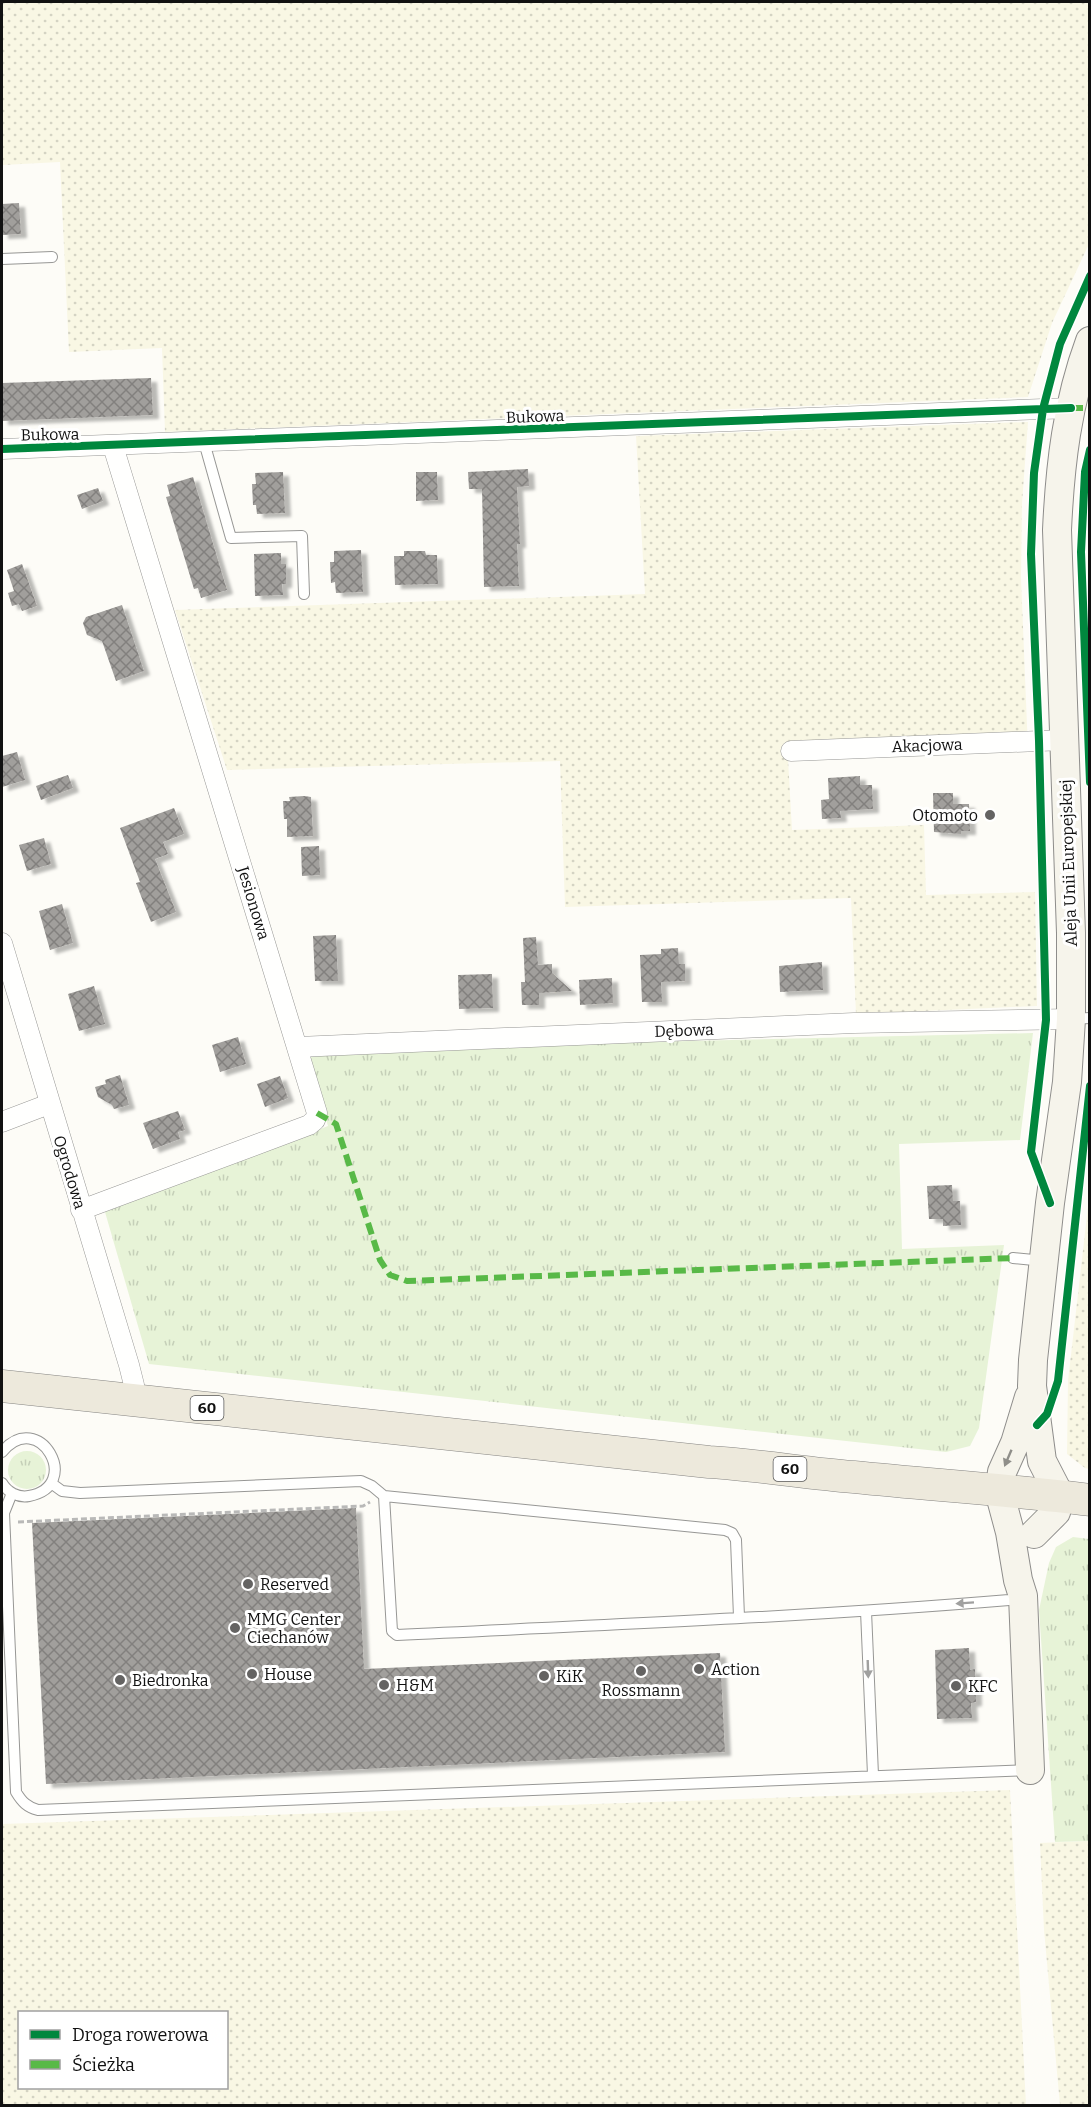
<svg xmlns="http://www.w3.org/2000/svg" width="1091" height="2107" font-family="Bitter,serif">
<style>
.farmland{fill:url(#farmland-dots);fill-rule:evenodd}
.grass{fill:url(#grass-tufts)}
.building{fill:url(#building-cross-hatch);filter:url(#shadow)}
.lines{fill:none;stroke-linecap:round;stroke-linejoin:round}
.lane-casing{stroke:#979795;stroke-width:12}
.street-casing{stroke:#979795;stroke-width:21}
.secondary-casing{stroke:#8e8d8b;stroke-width:30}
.primary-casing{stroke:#858482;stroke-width:33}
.path{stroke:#b9b9b8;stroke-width:3;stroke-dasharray:6 3;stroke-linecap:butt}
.lane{stroke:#fffffe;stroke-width:10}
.street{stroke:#fffffe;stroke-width:20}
.secondary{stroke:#f6f4eb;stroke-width:28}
.primary{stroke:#ede9dc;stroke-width:32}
.quiet{stroke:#58b947;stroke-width:6;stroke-dasharray:12 6;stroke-linecap:butt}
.cycleway-casing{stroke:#fff;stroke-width:11}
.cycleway{stroke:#00873e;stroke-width:8}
.oneway{fill:#8f8e89}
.oneway2{fill:#a0a09f}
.poi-dot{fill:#646362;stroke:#fff;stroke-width:2}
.labels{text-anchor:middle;stroke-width:6;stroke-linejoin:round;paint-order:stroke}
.shield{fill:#fff;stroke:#585858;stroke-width:1.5}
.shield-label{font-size:15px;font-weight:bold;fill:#111}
.street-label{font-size:16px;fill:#111;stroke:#fff}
.poi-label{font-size:16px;fill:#111;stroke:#fff;text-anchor:start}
</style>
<defs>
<pattern id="farmland-dots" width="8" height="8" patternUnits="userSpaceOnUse" patternTransform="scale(1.5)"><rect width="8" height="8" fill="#f9f7e4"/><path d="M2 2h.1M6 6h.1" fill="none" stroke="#d4d3c3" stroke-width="1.8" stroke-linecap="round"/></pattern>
<pattern id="grass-tufts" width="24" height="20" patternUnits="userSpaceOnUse" patternTransform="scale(1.5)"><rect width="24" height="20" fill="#e7f3d7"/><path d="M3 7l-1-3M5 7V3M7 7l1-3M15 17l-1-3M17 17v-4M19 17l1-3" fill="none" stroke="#c5cfb8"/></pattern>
<pattern id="building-cross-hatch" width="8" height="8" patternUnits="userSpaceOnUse" patternTransform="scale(1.5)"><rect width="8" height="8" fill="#a19f9c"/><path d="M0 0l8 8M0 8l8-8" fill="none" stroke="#82807e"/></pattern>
<filter id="shadow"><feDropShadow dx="6" dy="4" stdDeviation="1.5" flood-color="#0004"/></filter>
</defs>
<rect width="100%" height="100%" fill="#fdfcf7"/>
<path class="farmland" d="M2 2H1089V244L1052 323 1028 397 313 426 165 432 162 348 69 352 60 162 2 165Z
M1028 422 1022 503 1021 578 1028 750 788 759 792 830 924 825 926 895 1035 892 1037 1006 856 1014 851 898 565 907 560 761 227 770 175 610 645 594 636 436Z
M1089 1198 1090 1469H1089L1085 1468 1067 1454 1068 1381Z
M1010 1790 1026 2105H2V1824ZM226 2012V2088H20V2012Z
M1089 1841V2105H1060L1044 1930 1040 1843Z"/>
<path class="grass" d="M1033 1033 1020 1140 899 1144 902 1249 1004 1245 979 1428 970 1446 946 1452 149 1364 105 1212 328 1126 306 1050Z
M8 1470a19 19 0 1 1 38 0a19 19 0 1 1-38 0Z
M1073 1537 1089 1539V1841L1055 1842 1039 1610 1049 1563 1056 1547Z"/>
<path class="building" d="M19 203 21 234 2 235V204Z
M151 378 153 415 2 421V383Z
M528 469 529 486 517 487 520 544H517L519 586 484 587 482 489H469L468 472Z
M283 472 285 513 257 514 256 505H253L252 484H256L255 473Z
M416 472H437L438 500 416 501Z
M193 477 227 590 201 598 198 588 194 589 166 497 170 496 167 485Z
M98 488 103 501 82 509 77 495Z
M361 550 363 592 336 593 335 582 331 583 330 562H334V551Z
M404 551H425L426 555H437L438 584 395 585 394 556H404Z
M281 553V564H286V584H282L283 595 255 596 254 554Z
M22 564 37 606 22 611 19 604 12 606 8 593 14 591 7 570Z
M122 605 144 671 116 681 102 641 87 635 83 623 86 617Z
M17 752 25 780 2 787V756Z
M68 775 73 788 41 800 36 786Z
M860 776V785H872L873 809 840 811 841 818 822 819 821 800 829 799 828 778Z
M933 793H953V804H969L970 831H961V834L934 832Z
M304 796 311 797 313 836 287 837V819H284L283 801H290L289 797Z
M174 808 184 834 163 842 168 854 155 859 176 912 151 922 136 883 140 882 120 828Z
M44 838 51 864 27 871 19 845Z
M319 846 320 875 302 876 301 847Z
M62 904 73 943 50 950 39 911Z
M336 935 338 981H315L313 936Z
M536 937 538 965 552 964V973L572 991 539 993V1005H522L521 982H525L523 938Z
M678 948 679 964H685V981L661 982 662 1002H642L640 955 661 954V949Z
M822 962 823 990 780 992 779 966Z
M492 974 493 1008 459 1009 458 975Z
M612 978 613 1003 580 1005 579 980Z
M94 986 105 1024 79 1031 68 994Z
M238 1037 246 1064 220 1072 212 1045Z
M120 1075 129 1105 114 1109 112 1105 98 1097 95 1087 106 1084 105 1080Z
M280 1076 288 1098 265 1107 257 1084Z
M178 1111 185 1130 178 1132 180 1139 153 1149 143 1123Z
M952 1185 953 1201H960L961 1225 943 1226V1219H929L927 1186Z
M356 1508 364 1669 720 1653 725 1752 46 1784 32 1523Z
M969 1648 970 1670 975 1669 976 1702 971 1703 972 1718 937 1719 935 1650Z"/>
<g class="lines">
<g class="lane-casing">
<path id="lane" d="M2 259 52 257
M204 442 231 538 302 536 304 594
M1071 1019 1090 1018
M1013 1258 1044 1261
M2 1452C39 1407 84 1486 29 1496 18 1498 7 1492 2 1483
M51 1483 62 1491 80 1493 361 1481 372 1486 384 1496
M12 1493 4 1513 16 1792C22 1802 27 1807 38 1810L1030 1770
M866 1611 873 1775
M739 1617 736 1540 732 1533 725 1530 384 1496 392 1631 397 1635C601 1625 805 1617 1009 1600L1023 1596"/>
</g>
<g class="street-casing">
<path id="street" d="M2 449 1071 408
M791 751 1064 740
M2 943 129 1365 134 1385V1401
M298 1047 854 1023 1071 1019
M2 1122 49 1104
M81 1210 309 1125 315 1120 317 1113 113 446"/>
</g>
<g class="secondary-casing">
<path id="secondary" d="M1029 1397 1015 1443 1002 1472 999 1491 1010 1532 1018 1580 1023 1596 1030 1770
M1034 1534 1056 1512 1060 1496 1042 1461 1032 1386 1033 1360 1050 1203 1067 1082 1071 1019V933L1057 530C1060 465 1067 403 1090 341"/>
</g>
<g class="primary-casing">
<path id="primary" d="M2 1386 709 1462C758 1465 805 1473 854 1477 932 1485 1011 1490 1090 1500"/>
</g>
<path class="path" d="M18 1522 363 1506 370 1502"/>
<use href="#lane" class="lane"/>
<use href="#street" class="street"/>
<use href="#secondary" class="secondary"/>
<use href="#primary" class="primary"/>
<path class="quiet" d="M1071 408H1090
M317 1113 336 1124 380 1260 390 1275 407 1281 1013 1258"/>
<g class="cycleway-casing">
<path id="cycleway" d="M2 449 1071 408
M1090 450 1085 472 1081 552 1090 782
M1050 1203 1031 1152 1046 1020 1039 741 1031 554 1034 473 1043 409 1060 344 1090 276
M1037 1425 1047 1414 1058 1381 1090 1086"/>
</g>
<use href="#cycleway" class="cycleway"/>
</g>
<defs><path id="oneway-solid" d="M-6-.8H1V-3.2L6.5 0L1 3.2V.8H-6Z" transform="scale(1.5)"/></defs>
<use class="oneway" href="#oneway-solid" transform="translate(1008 1458) rotate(113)"/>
<g class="oneway2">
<use href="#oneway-solid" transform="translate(965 1603) rotate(176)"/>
<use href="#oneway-solid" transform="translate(868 1669) rotate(88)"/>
</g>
<g class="poi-dot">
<circle cx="990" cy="815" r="6"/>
<circle cx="248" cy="1584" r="6"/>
<circle cx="235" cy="1628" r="6"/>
<circle cx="699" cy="1669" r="6"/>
<circle cx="641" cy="1671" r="6"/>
<circle cx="252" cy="1674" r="6"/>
<circle cx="544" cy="1676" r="6"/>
<circle cx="120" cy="1680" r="6"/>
<circle cx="384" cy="1685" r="6"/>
<circle cx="956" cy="1686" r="6"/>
</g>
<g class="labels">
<g class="shield">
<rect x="190.5" y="1396" width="33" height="24" rx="4.5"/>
<rect x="773.5" y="1457" width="33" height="24" rx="4.5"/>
</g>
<g class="shield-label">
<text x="207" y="1413">60</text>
<text x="790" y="1474">60</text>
</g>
<g class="street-label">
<text transform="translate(535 416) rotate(-2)" y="6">Bukowa</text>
<text transform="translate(50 434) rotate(-1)" y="6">Bukowa</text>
<text transform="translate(927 745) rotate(-2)" y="6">Akacjowa</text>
<text transform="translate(1068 863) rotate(-92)" y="6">Aleja Unii Europejskiej</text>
<text transform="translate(254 903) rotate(73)" y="6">Jesionowa</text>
<text transform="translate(684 1030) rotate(-2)" y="6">Dębowa</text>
<text transform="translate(70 1172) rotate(73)" y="6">Ogrodowa</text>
</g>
<g class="poi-label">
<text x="978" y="821" text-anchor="end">Otomoto</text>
<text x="260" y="1590">Reserved</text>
<text x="247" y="1625">MMG Center<tspan x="247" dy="18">Ciechanów</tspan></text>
<text x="711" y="1675">Action</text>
<text x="264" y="1680">House</text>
<text x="556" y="1682">KiK</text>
<text x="132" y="1686">Biedronka</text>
<text x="396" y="1691">H&amp;M</text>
<text x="968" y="1692">KFC</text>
<text x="641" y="1696" text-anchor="middle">Rossmann</text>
</g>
</g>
<rect width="1091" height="2107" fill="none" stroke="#111111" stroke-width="6"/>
<rect x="18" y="2011" width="210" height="78" fill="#ffffff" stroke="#a0a0a0" stroke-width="1.5"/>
<rect x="30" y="2030" width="30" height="9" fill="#00873e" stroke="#a0a0a0" stroke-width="1.5"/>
<text x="72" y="2041" font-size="18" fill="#111111">Droga rowerowa</text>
<rect x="30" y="2060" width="30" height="9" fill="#58b947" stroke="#a0a0a0" stroke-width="1.5"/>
<text x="72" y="2071" font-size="18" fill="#111111">Ścieżka</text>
</svg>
